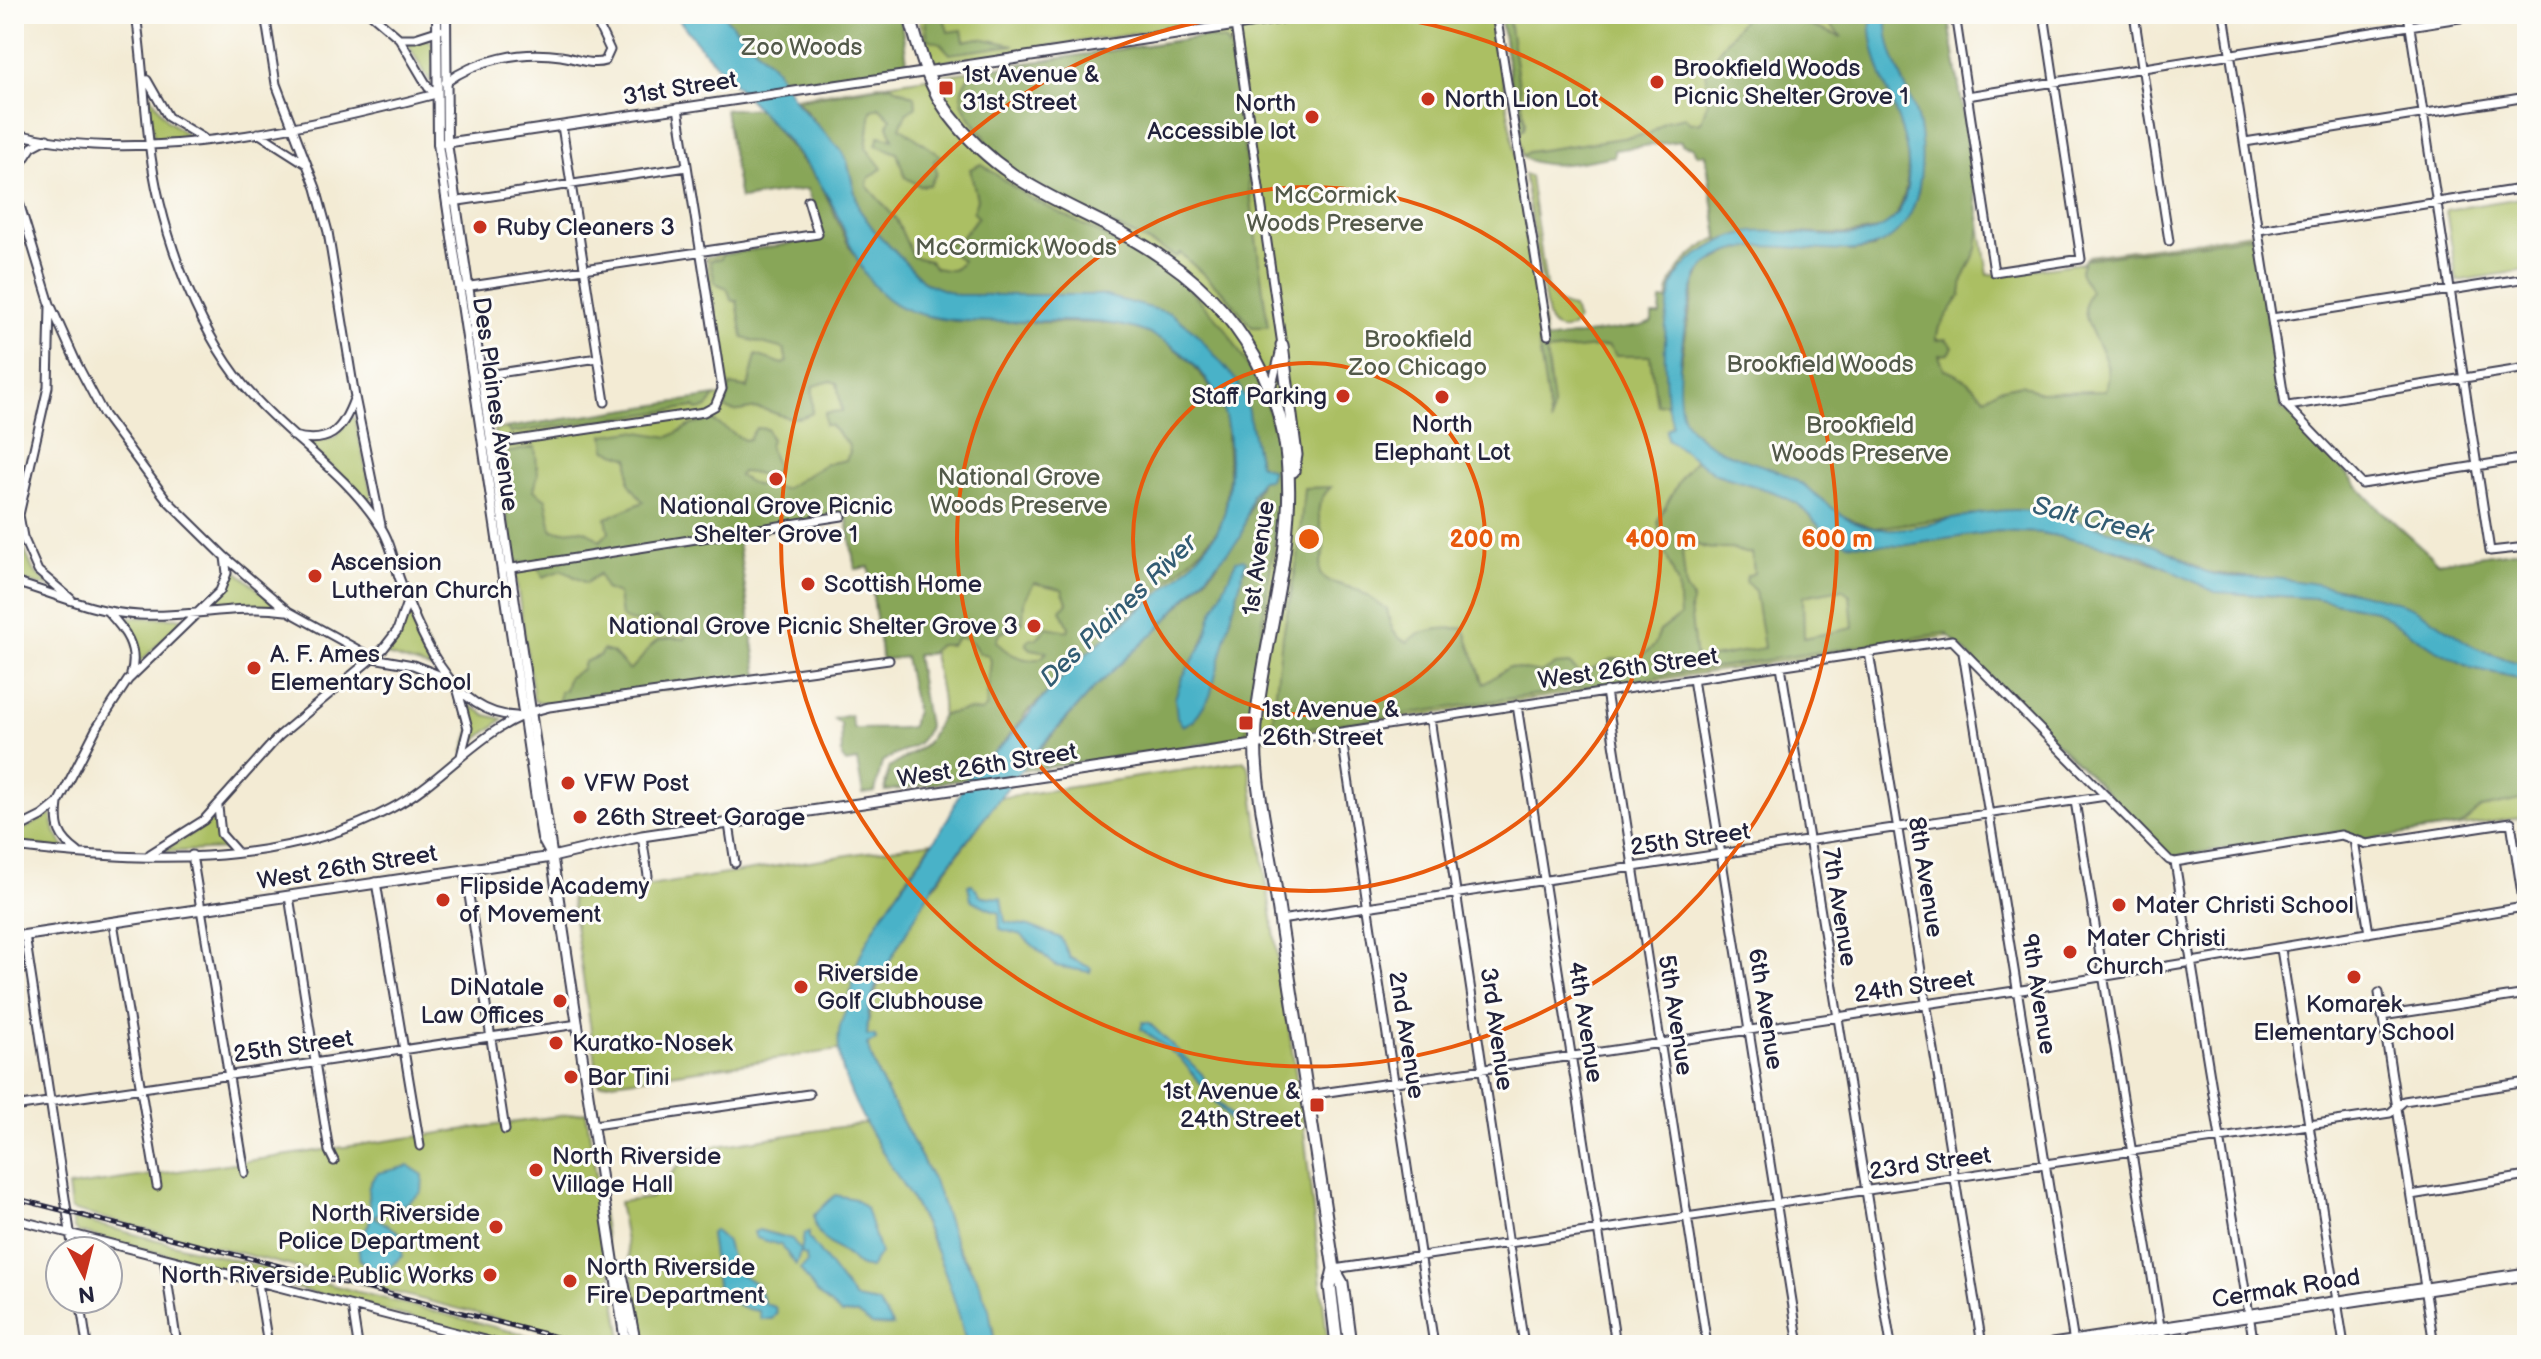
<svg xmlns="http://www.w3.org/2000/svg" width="2541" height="1359" font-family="'Balsamiq Sans',sans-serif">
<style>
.green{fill:#abbf63;stroke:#66704f;stroke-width:2}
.forest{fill:#88a659;stroke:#55644a;stroke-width:2;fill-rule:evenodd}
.water{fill:#49b2c8;stroke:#366a82;stroke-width:2}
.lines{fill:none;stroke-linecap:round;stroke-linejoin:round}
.minor-casing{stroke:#414052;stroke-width:11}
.tertiary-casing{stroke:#414052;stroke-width:12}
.secondary-casing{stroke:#414052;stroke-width:13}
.primary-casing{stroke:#414052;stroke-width:15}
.minor{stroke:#fff;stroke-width:7}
.tertiary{stroke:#fff;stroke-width:8}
.secondary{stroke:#fff;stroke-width:9}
.primary{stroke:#fff;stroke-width:11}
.rail-casing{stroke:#22223b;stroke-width:5}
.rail{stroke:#fdfcf7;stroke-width:2;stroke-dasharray:6;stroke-linecap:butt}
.ring{fill:none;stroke:#e8590c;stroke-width:4}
.poi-dot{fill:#c8321e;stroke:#fdfcf7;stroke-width:3}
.labels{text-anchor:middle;stroke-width:6;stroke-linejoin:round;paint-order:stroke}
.park-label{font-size:24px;fill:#525949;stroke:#fdfcf7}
.poi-label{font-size:24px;fill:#22223b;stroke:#fdfcf7;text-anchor:start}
.street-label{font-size:24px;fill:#22223b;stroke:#fdfcf7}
.water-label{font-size:26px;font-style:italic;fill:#325c73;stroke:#fdfcf7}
.centre{fill:#e8590c;stroke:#fdfcf7;stroke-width:4}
.ring-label{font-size:24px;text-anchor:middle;font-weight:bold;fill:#e8590c;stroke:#fdfcf7;stroke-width:6;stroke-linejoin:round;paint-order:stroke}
</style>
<rect width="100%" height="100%" fill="#fdfcf7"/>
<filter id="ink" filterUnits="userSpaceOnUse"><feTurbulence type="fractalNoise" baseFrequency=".0125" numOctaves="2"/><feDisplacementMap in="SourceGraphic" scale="16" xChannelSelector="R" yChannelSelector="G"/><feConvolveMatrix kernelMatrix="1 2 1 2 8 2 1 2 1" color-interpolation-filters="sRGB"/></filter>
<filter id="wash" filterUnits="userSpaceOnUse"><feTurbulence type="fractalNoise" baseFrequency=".006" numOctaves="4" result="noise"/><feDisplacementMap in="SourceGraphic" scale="32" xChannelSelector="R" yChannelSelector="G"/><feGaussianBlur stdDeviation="1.8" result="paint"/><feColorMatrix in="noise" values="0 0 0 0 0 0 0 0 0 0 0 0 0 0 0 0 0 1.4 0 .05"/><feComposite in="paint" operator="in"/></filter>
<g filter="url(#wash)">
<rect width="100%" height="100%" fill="#f3ebd4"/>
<path class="green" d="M917 14H1268L1183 23 1128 35 937 62 931 57Z
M1352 14H1492L1546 340 1688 320 1695 283 1719 243 1672 288 1671 300H1667C1670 271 1693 250 1718 238L1702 130 1522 156 1500 14H1948L1988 275 2082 263 2089 256 2254 233 2282 411 2295 417 2377 507 2438 562 2527 549V862L2520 818 2370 839 2339 832 2172 857 1950 636 1273 738 1233 739 1021 771 1094 688 1028 295H957L925 283 793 98Z
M427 38 434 45 432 85 407 43Z
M148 92 167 120 190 137 154 139Z
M725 109H759L878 290 1226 416 967 779 885 791C882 750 938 757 942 716 944 696 936 673 933 653L882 660 869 567 855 569 847 518 737 535 758 677 559 704 534 701 494 430 727 395 706 257 823 238 807 189 740 199Z
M1524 174 1530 177 1546 286C1554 300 1555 305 1573 308L1577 321 1572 328C1561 331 1553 330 1548 318Z
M2527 197V270L2457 281 2446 210Z
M351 417 355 418 372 497 368 502 308 444 336 437Z
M17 532 33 570 51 588 14 578V535Z
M231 566 275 604V606L214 605 229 581Z
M410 612 440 671 383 654Z
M120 617 183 618 184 619 137 665 132 636Z
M465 702 486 715 503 719 464 750 471 729Z
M1243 761 1249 767 1303 1122 1328 1345H995L993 1329 969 1264 957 1247 935 1184 877 1073 867 1043 876 1040 875 1036H867C871 952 953 865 999 798Z
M51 814 55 832 65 849 14 843V835Z
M211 821 216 823 227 849 162 852Z
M932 842C897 892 864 935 850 995 846 1015 839 1029 839 1050L599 1084 571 898Z
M586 1112 623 1345H601L71 1210 68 1187Z
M865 1123C904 1177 956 1278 966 1345H644L619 1202 650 1198 681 1163 679 1152Z
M72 1218 564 1345H517L78 1232 74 1229Z"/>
<path class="forest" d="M722 14H900L907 61 898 67 785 84 776 69Z
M924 14H943L948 32 962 30 964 41 979 38 1014 45 950 54 940 43 928 39Z
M1500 14H1508L1525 123 1524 129 1519 131Z
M1747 14H1806L1808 25 1842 37 1819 14H1871C1870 28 1877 42 1881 56 1896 109 1929 177 1888 226 1833 247 1774 219 1719 242L1706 154 1698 155 1693 147 1682 145 1681 141 1614 150V156C1588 160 1544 173 1522 156L1528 152 1649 134 1666 121 1685 117 1690 123 1701 122 1708 100 1705 68Z
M1887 14H1948L1980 225 1977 249 1963 280 1961 295 1939 327 1936 340 1946 339 1953 347 1949 354 1939 355 1944 369 1965 379 1986 398 1998 389 2022 384 2037 392 2105 391C2107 384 2109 369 2106 361 2098 340 2075 314 2090 292L2080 272 2085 259 2253 236 2281 408 2295 417 2377 507 2438 562 2527 549V666L2476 648 2438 625 2345 589 2206 572 2173 553 2052 515 1933 520 1874 528 1842 516 1706 443 1686 424 1679 406 1677 383 1695 283 1705 266 1739 247 1765 244 1851 251 1874 248 1918 195 1920 162 1917 117 1886 38Z
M1204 37 1225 41 1231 52 1268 327H1252L1227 296 1180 253 1176 257C1132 230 1015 187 990 149 986 143 987 138 982 133 964 112 950 93 974 71Z
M890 85 915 97 916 106 906 114 900 127 941 156 934 161 937 173 929 185 920 186 905 177 897 153 876 145 879 136 893 139 888 125 891 119 879 107 871 111 866 148 882 168 868 179 867 186 896 219 913 257 930 261 935 268C947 270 956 274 962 260L947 250 945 245 959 240 978 217 973 212 977 199 970 169 981 164 1026 196 1143 255 1182 282 1224 326 1264 394 1275 434 1281 495 1247 730 1239 739 1021 771 1094 688 1156 631 1216 567 1247 516 1261 480 1259 464 1245 398 1236 380 1102 295H957L925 283 874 230 859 209 847 161 797 100ZM1246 561 1218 665 1205 703 1194 720 1197 656 1236 562Z
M725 109H759L821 184 848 244 878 290 894 303 931 317 955 321 1097 323 1133 326 1157 334 1191 362 1217 396 1226 416 1229 476 1225 512 1218 530 1202 549 1027 712 1006 740 967 779 885 791 889 768 926 745 942 715 967 710 981 712 986 708 991 661 988 655 979 653C972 643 971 637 957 638L951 645H939L930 653 916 655 928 726C922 750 900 750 882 762L875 792 863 794 857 761 846 763 842 758 841 724 834 719 850 715 854 729C874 728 891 730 911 727L916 711 905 657 882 660 869 567 855 569 847 518 737 535 758 677 559 704 560 691 565 690 568 678 582 669 584 662 599 656 603 650 613 653 629 670C653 653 644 634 685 639L686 633 682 626H667L656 619C644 623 633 625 621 617L618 594 605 589 599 574 586 583 562 570 543 577 538 567 513 560 498 459 501 454 535 447 538 474 534 490 546 499 552 530C575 535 577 520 600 541L609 532 606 518 643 502 629 483V458L606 450 604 435 633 431 669 437 691 425 712 420 744 440 749 439 756 428 767 429 771 439 769 447 777 468 770 475 742 472 739 476 755 485 784 489 826 464 846 460 850 452 848 444 830 425H825V413L842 411 837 383 831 381 813 386 812 413C792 424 781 414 762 409 749 406 739 416 725 408L730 385 748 388 756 355 783 364 787 362 784 349 743 338 737 301H732L727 288 715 283 710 260 721 259 722 255 823 238 807 189 740 199ZM1034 583 1062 589 1067 602 1061 610 1069 627 1068 631 1047 627 1036 639H1030L1026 644 1031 649 1047 652C1035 669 1006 654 996 641L999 634 1023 622 1024 601Z
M1661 300H1671L1667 403 1657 405 1650 356H1616L1608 346 1546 352 1553 405 1551 424 1538 341 1642 326 1652 322V315H1660Z
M715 396 707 408 697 410 694 407 511 433 506 428Z
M1696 459 1716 474 1774 492 1798 504 1825 532 1900 546 1996 531 2042 533 2109 547 2239 594 2314 598 2376 610 2433 648 2471 668 2514 677 2527 684V799L2481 808 2460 826 2370 839 2339 832 2172 857 1946 633 1280 733 1272 727 1281 646 1298 556 1304 488 1331 487C1305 512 1329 529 1323 555 1321 563 1319 565 1320 574L1328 581 1358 590 1387 609C1390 624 1392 637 1407 642 1423 628 1443 628 1464 628L1484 684 1509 667 1541 673 1556 665 1569 664 1582 675 1611 659 1636 660 1654 646 1660 631 1680 616 1678 585 1661 542 1658 520 1682 476ZM1695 544C1712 551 1711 548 1727 548 1735 548 1742 555 1752 553L1754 573 1747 576 1746 582 1755 591 1764 648 1696 660 1690 608 1693 599 1686 590 1682 551ZM1842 589 1850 595 1853 628 1804 638 1803 596Z"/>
<path class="water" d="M675 14H722L776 69 798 105 840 149 847 161 859 209 874 230 925 283 957 295H1102L1170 313 1194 331 1236 380 1245 398 1259 464 1272 470 1269 479 1261 480 1252 495 1241 537 1156 631 1094 688 1028 761 934 884 877 983 869 1007 867 1035 875 1036 876 1040 867 1044 877 1073 935 1184 957 1247 977 1279 989 1309 995 1345H966C958 1301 930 1228 906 1190 881 1149 833 1082 839 1032 841 1019 847 1009 850 997 853 985 853 972 858 961 879 909 919 868 947 820 955 807 959 791 967 779 978 764 995 753 1007 740 1031 711 1054 684 1082 658 1123 620 1187 579 1217 532 1234 504 1234 425 1218 397 1160 296 1067 327 969 321 945 320 919 317 897 305 855 281 848 227 824 190 783 124 719 77 675 14Z
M1871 14H1887C1884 50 1905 80 1916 114 1925 145 1924 196 1905 223 1866 280 1778 226 1721 256 1709 262 1700 268 1695 282 1686 309 1670 397 1686 422 1706 454 1751 459 1784 474 1816 488 1836 521 1873 528 1917 536 1978 504 2030 511 2070 517 2137 537 2174 554 2185 559 2195 569 2207 572 2230 580 2258 576 2282 579 2322 584 2361 592 2400 603 2424 609 2449 632 2471 645 2488 655 2509 659 2527 666V684L2514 677 2471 668 2433 648 2376 610 2314 598 2215 592 2143 556 2109 547 2042 533 1997 531 1900 546 1847 543 1825 532 1798 504 1774 492 1716 474 1667 439 1666 430 1672 425C1672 415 1668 413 1667 404 1664 369 1663 322 1672 288 1676 273 1689 260 1702 252 1718 243 1734 234 1753 232 1798 227 1889 259 1905 197 1923 132 1866 77 1871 14Z
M1243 559 1246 561 1210 696 1194 720 1183 726 1177 717 1175 698 1182 678 1205 640 1211 616 1236 561Z
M972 884 981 896 1001 898 1005 922 1029 926 1061 938 1070 958 1091 968 1090 972 1056 966 1021 935 1000 929 999 913 971 900 968 885Z
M1143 1022 1149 1023 1202 1074 1213 1096 1232 1117 1231 1122 1180 1058 1141 1029Z
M409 1166 423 1175 422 1192 407 1203 373 1216 402 1234V1256L391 1266 371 1269 360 1260C354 1232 371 1232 370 1216 370 1199 362 1188 378 1173Z
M835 1195 855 1199 866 1208 880 1253 870 1268C858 1269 857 1264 849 1257 833 1244 814 1240 814 1215Z
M714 1230 727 1242 735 1271 757 1284 765 1304 775 1307 777 1313 772 1319H761L759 1311 742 1308 718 1291 710 1235Z
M759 1230 792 1239 801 1251 804 1234 809 1232V1238L855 1299 878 1303 893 1326 872 1325 857 1314H841L816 1292 800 1269 807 1263 806 1255 800 1253 796 1265 781 1245 756 1238 754 1232Z"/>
</g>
<g filter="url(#ink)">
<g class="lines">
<g class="minor-casing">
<path id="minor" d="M136 14C142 56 144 99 149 141 158 222 193 324 245 387 287 437 345 471 380 526 390 540 394 561 399 577 419 631 450 714 516 716
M265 14 276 84 316 188 328 232 355 397 381 525
M371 14 399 38 428 87 436 94
M1496 14 1548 335
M1955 14 1994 272 2081 259 2044 14
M2134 14 2169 241
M2224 14 2285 404 2362 484 2527 458
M2408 14 2490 551 2527 547
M1235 24 1282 345 1271 389
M399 38H415L440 30
M147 80 168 117 203 138
M445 83C477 59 522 50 561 56 575 58 591 66 605 61L610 50 593 14
M1967 96 2485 14
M562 126 605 402
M14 133C140 167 313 126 436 94
M258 133 305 163
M2245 142 2527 97
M14 174 32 147 47 139
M14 186 50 304 77 364 104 415 167 500 225 557 288 611 373 658 413 665 449 679
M452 202 687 167
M2259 230 2527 188
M464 287 818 234 808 200
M50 306 48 387 19 515 23 537 38 571 71 599
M2272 318 2527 278
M473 377 598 358
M2288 406 2527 368
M293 436C329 445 342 432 354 399
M489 444 704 412 715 406 722 389 678 108
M506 569 842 516
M14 582C56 594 95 613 139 615 189 618 236 604 286 611
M108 612C125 630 139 648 131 674
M1869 652 1982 1345
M1963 653 2074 1343
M1781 666 1891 1345
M1693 679 1799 1345
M458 691 468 728 461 756
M1606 691 1707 1345
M1517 705 1616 1345
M1430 718 1524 1345
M1341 732 1434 1345
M1254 745 1952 640 2169 860 2175 862
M2075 801 2163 1345
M58 803C55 827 59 838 78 852
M218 807 221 834 236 851
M729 824 735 863
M14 830 42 816 58 803 96 729 128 680 220 591 227 573 225 557
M642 836 648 876
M2354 840 2369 933
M14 847C136 862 280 869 392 808 447 779 486 720 549 707L889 660
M150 854 204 820 279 736 383 649 397 631 407 602
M192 855 245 1173
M2175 862 2254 1345
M2175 862 2341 835 2367 844 2511 822 2527 927
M465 869 505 1130
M376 882 420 1146
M289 896 329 1151 334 1161
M1280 920 2106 796
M113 922 157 1186
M25 935 73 1251
M2281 949 2344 1345
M2379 993 2434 1345
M2382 1016 2527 994
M1308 1095 2028 989 2524 907
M14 1107 578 1024
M594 1125 809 1094
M2411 1195 2527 1176
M14 1219 504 1345
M164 1258 177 1345
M1334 1269 2390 1113 2404 1101 2527 1082
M258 1283 268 1345
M80 1299 87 1345
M352 1306 358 1345
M446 1330 448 1345"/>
</g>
<g class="tertiary-casing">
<path id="tertiary" d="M437 14 438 144 542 839 552 857
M446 14 447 143 552 853
M444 143 926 72"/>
</g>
<g class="secondary-casing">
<path id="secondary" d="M926 72 1308 14
M552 857 626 1345
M14 937 552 857 642 836 1254 745
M617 1267 623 1279 636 1345"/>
</g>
<g class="primary-casing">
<path id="primary" d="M909 14C919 48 927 84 949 114 1012 198 1089 205 1167 261 1209 290 1242 329 1264 375 1317 484 1270 601 1257 714 1250 772 1268 835 1276 892 1295 1018 1315 1144 1334 1269L1342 1283 1350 1345
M1282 345 1296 455 1293 471
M1334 1269 1330 1286 1337 1345
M2052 1345 2527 1274"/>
</g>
<use href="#minor" class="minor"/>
<use href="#tertiary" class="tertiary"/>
<use href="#secondary" class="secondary"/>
<use href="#primary" class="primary"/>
<g class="rail-casing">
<path id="rail" d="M14 1198 588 1345"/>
</g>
<use href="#rail" class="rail"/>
</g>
</g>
<g class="ring">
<circle cx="1309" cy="539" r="176"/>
<circle cx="1309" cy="539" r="352"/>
<path d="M1369 14A528 528 0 1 1 1249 14"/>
</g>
<g class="poi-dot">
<circle cx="1657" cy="82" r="8"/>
<rect x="938" y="80" width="16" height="16" rx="4"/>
<circle cx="1428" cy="99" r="8"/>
<circle cx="1312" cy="117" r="8"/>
<circle cx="480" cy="227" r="8"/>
<circle cx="1343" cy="396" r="8"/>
<circle cx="1442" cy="397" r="8"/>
<circle cx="776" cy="479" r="8"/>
<circle cx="315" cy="576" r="8"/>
<circle cx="808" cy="584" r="8"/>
<circle cx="1034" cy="626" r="8"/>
<circle cx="254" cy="668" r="8"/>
<rect x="1238" y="715" width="16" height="16" rx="4"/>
<circle cx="568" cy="783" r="8"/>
<circle cx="580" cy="817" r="8"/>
<circle cx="443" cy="900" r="8"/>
<circle cx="2119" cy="905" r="8"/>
<circle cx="2070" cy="952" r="8"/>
<circle cx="2354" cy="977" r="8"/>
<circle cx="801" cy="987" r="8"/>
<circle cx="560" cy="1001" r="8"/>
<circle cx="556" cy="1043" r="8"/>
<circle cx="571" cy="1077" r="8"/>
<rect x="1309" y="1097" width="16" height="16" rx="4"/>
<circle cx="536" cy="1170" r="8"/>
<circle cx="496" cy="1227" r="8"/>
<circle cx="490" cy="1275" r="8"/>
<circle cx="570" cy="1281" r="8"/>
</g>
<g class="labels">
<g class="park-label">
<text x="802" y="55">Zoo Woods</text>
<text x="1335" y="203">McCormick<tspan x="1335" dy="28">Woods Preserve</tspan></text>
<text x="1016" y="255">McCormick Woods</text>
<text x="1418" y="347">Brookfield<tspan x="1418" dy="28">Zoo Chicago</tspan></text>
<text x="1820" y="372">Brookfield Woods</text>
<text x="1860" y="433">Brookfield<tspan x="1860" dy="28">Woods Preserve</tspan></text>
<text x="1019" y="485">National Grove<tspan x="1019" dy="28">Woods Preserve</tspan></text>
</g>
<g class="poi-label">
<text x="1673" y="76">Brookfield Woods<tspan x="1673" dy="28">Picnic Shelter Grove 1</tspan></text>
<text x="962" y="82">1st Avenue &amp;<tspan x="962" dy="28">31st Street</tspan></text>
<text x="1444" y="107">North Lion Lot</text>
<text x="1296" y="111" text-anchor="end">North<tspan x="1296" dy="28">Accessible lot</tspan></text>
<text x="496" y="235">Ruby Cleaners 3</text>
<text x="1327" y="404" text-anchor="end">Staff Parking</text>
<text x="1442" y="432" text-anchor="middle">North<tspan x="1442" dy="28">Elephant Lot</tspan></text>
<text x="776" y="514" text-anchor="middle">National Grove Picnic<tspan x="776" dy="28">Shelter Grove 1</tspan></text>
<text x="331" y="570">Ascension<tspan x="331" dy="28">Lutheran Church</tspan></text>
<text x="824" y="592">Scottish Home</text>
<text x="1018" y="634" text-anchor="end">National Grove Picnic Shelter Grove 3</text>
<text x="270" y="662">A. F. Ames<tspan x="270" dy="28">Elementary School</tspan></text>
<text x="1262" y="717">1st Avenue &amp;<tspan x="1262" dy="28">26th Street</tspan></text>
<text x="584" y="791">VFW Post</text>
<text x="596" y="825">26th Street Garage</text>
<text x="459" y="894">Flipside Academy<tspan x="459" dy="28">of Movement</tspan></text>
<text x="2135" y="913">Mater Christi School</text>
<text x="2086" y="946">Mater Christi<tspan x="2086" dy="28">Church</tspan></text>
<text x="817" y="981">Riverside<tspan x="817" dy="28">Golf Clubhouse</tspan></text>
<text x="544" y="995" text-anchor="end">DiNatale<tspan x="544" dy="28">Law Offices</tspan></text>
<text x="2354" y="1012" text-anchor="middle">Komarek<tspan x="2354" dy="28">Elementary School</tspan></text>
<text x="572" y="1051">Kuratko-Nosek</text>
<text x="587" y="1085">Bar Tini</text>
<text x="1301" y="1099" text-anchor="end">1st Avenue &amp;<tspan x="1301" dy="28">24th Street</tspan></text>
<text x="552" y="1164">North Riverside<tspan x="552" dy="28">Village Hall</tspan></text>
<text x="480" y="1221" text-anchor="end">North Riverside<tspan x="480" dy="28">Police Department</tspan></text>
<text x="586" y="1275">North Riverside<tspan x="586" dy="28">Fire Department</tspan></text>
<text x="474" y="1283" text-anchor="end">North Riverside Public Works</text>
</g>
<g class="street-label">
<text transform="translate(680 88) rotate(-9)" y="8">31st Street</text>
<text transform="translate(496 404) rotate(82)" y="8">Des Plaines Avenue</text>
<text transform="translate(1258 558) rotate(-82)" y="8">1st Avenue</text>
<text transform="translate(1628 668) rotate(-8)" y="8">West 26th Street</text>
<text transform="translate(987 765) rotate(-9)" y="8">West 26th Street</text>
<text transform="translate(1690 839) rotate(-8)" y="8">25th Street</text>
<text transform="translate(347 867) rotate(-9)" y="8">West 26th Street</text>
<text transform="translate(1926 877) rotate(81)" y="8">8th Avenue</text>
<text transform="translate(1840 907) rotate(81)" y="8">7th Avenue</text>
<text transform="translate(1914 986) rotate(-8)" y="8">24th Street</text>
<text transform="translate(2039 994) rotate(81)" y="8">9th Avenue</text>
<text transform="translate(1766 1009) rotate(81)" y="8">6th Avenue</text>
<text transform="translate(1676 1015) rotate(81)" y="8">5th Avenue</text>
<text transform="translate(1586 1022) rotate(81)" y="8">4th Avenue</text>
<text transform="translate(1497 1029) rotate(82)" y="8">3rd Avenue</text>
<text transform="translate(1407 1035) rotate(81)" y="8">2nd Avenue</text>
<text transform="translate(293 1046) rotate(-8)" y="8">25th Street</text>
<text transform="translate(1930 1163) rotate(-8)" y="8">23rd Street</text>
<text transform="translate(2286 1288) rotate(-9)" y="8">Cermak Road</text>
</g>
<g class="water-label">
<text transform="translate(2093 519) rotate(14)" y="9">Salt Creek</text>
<text transform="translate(1118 610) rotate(-44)" y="9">Des Plaines River</text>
</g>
</g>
<circle cx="1309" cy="539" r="12" class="centre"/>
<g class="ring-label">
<text x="1485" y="547">200 m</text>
<text x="1661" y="547">400 m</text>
<text x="1837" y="547">600 m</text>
</g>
<rect width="2541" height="1359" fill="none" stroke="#fdfcf7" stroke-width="48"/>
<g transform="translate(84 1275) rotate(173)"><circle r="38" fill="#fdfcf7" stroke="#a5a5ac" stroke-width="2"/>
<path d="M0-6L14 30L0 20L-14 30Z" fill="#c8321e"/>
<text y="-12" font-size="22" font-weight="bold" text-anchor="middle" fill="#22223b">N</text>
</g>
</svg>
